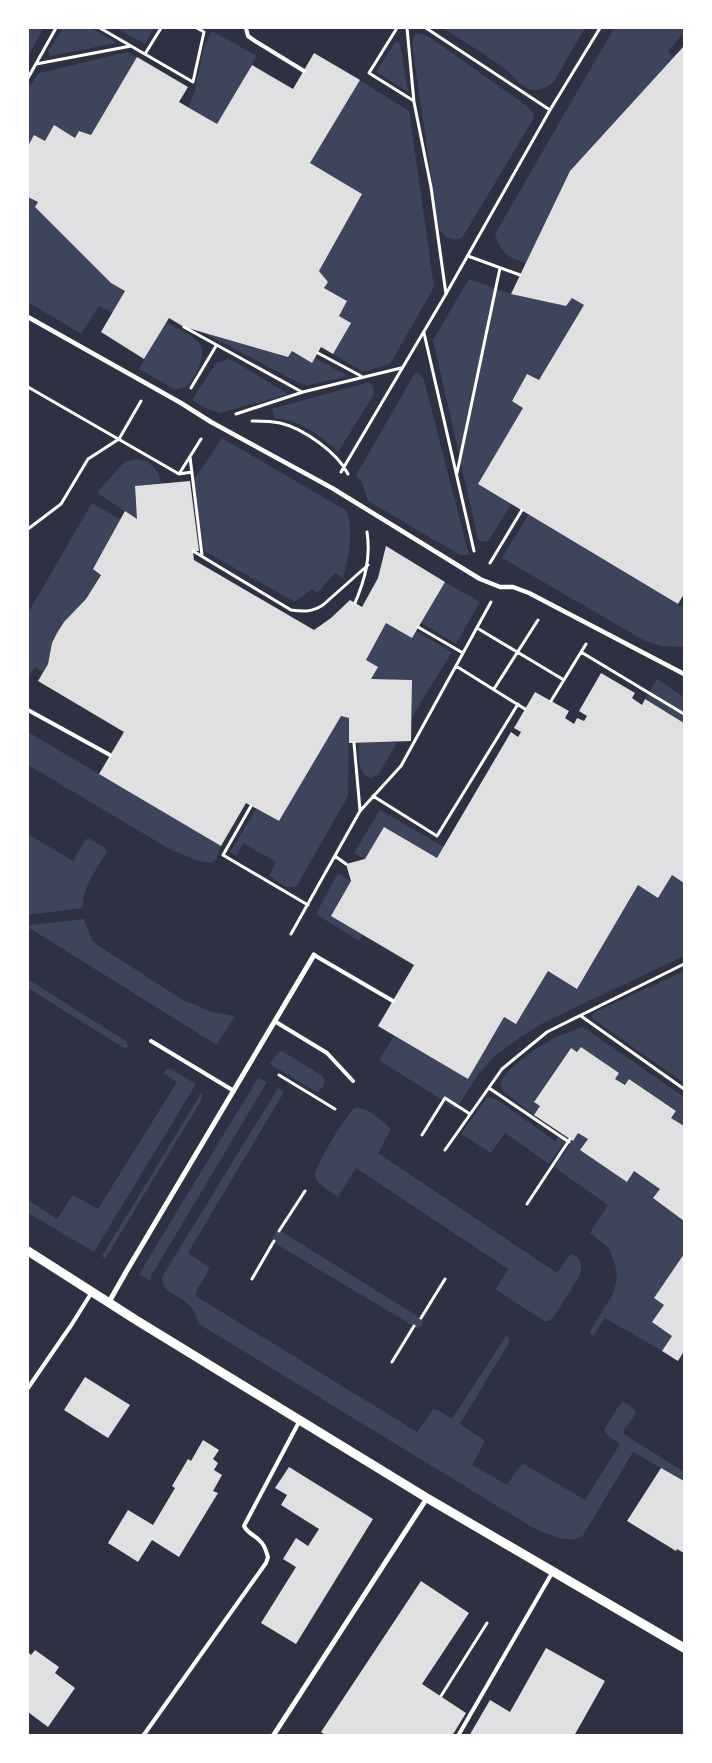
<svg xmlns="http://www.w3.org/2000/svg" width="712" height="1763" font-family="'Fira Sans',sans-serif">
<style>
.green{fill:#3c4559}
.building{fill:#e0e0e3}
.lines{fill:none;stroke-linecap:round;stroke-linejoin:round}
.path{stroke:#fff;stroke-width:3}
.service{stroke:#fff;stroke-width:4}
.pedestrian{stroke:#fff;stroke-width:4.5}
.minor{stroke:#fff;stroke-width:5}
.tertiary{stroke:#fff;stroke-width:9}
</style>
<rect width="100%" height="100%" fill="#2d3142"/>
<path class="green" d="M28 28H43L28 57Z
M63 28H91L117 43 50 56 48 51Z
M116 28H154L145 44Z
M443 28H585L554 81C547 88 539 92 529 89 519 85 513 75 505 69 485 54 463 41 443 28Z
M614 28H684V32L668 52 674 57 570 171 526 263C507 258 501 252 495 234Z
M212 31 257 56 217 124 188 107 194 94 204 46Z
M419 33 428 36 527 106 533 113 534 118 462 238C452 241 446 238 439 230L412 44 415 34Z
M396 41 400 43 408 92 376 72Z
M127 52 137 57 91 135 79 131 75 138 54 126 45 141 34 135 28 146V88L39 73Z
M360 80 409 111 434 287 390 364 363 372 333 354 339 316 347 301 324 288 328 282 319 271 362 194 310 163Z
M28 197 38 202 35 207 125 291 113 313 99 306 81 334 28 302Z
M469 279 511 294 566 306 572 298 584 305 539 380 527 374 512 400 523 408 478 484 511 504 491 537 488 541 482 542 478 539 433 340Z
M166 322C177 328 191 334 199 343 208 352 196 376 189 385 185 388 179 389 174 389L139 369Z
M200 331 288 357 292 351 312 363 315 358 348 376 309 385H303Z
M228 359 234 361 288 394 220 413 205 408 192 400 216 363Z
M418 372 424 380 469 555H460L368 501 362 483 356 475 415 373Z
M369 382 373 386 374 394 338 452C320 434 301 421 275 418L272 409Z
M222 438 347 511C354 534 349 555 343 578L335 573 317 593 312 589 295 602 204 551 193 481Z
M139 459C152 463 158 469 161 483L135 486 137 519 97 493 124 462Z
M92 503 120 519C111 546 103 574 87 597 78 610 65 619 57 633 50 645 51 660 43 672L35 667 29 677 28 676V613Z
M529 514 684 608V647L661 646 645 641 502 558Z
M445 582 480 602 456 644 421 623Z
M386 623 416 631 452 652 412 717V680L371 679 377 667 366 660Z
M657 679 684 697V723L645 699Z
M341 716 349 718 348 796 298 884 295 887H286L269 876 276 862 243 843 236 856 230 852 256 809 279 821Z
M28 732 221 846 216 859 212 863 199 861 171 850 28 765Z
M397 742 379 774 371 778C356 772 359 757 359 743Z
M380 810 444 847 437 858 384 828 365 859 354 853Z
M28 834 73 861 85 841 88 838 104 847 107 851C97 870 82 886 83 908L28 915Z
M338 873 351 881 331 916 362 934 359 941 316 914Z
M672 875 684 883V956L545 1022 518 1039 496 1055 480 1072 456 1109 379 1060 394 1036 468 1079 504 1017 517 1023 548 971 578 988 638 885 658 898Z
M84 919 92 940 99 946 183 1000 212 1012 235 1016 217 1045 29 928 30 925Z
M684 971V1083L593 1019 591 1016 595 1012Z
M29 980 126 1041 128 1046 127 1048 122 1047 28 988Z
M583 1027 684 1097V1126L671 1118 676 1111 630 1079 625 1085 615 1079 619 1073 581 1047 577 1052 570 1048 534 1101 540 1106 534 1115 503 1091 500 1085C504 1068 545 1042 561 1035 568 1032 576 1030 583 1027Z
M282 1051 322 1076C328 1082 322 1087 318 1093L270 1064 278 1052Z
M167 1069H171L196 1084 94 1252 28 1213V1200L57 1219 73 1195 98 1209 177 1082 163 1073Z
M258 1078 267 1082 151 1276V1281L139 1274Z
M278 1088 284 1092 188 1253 209 1267C208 1278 196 1285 196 1296L417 1432 433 1409 438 1410 452 1419 506 1336 509 1338 510 1341 460 1424 485 1441 472 1465 507 1485 520 1466 524 1464 585 1500 620 1444 608 1436 604 1430 619 1405 624 1402 633 1408 636 1413 624 1430V1434L684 1472V1481L633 1452 582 1537C565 1544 545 1533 530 1526L199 1324C197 1319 194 1310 190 1306 181 1295 162 1294 162 1277Z
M202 1092V1099L105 1259 102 1256Z
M489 1097 499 1101 555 1141 561 1133 568 1137 549 1164 505 1133 491 1153 461 1134 486 1098Z
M355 1108C368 1107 383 1121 391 1129L378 1153 557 1273 569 1256 572 1254C582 1258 583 1267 579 1277L553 1318 548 1321H544L498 1291 496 1289 508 1269 356 1168 338 1197C331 1192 317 1185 315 1176 314 1167 347 1113 355 1108Z
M578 1133 588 1139 580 1150 627 1182 634 1171 660 1189 653 1198 684 1221V1254L654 1298 664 1305 672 1336 662 1351 605 1318 593 1336 589 1333 613 1294 617 1279 615 1264 608 1247 590 1233 608 1205 554 1167Z
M276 1231 282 1232 416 1315 423 1320 422 1326 417 1328 276 1244 272 1238Z"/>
<path class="building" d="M684 46V594L678 604 478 484 523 408 512 401 527 374 539 380 584 305 572 298 566 306 511 294 570 171Z
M314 53 360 80 310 163 362 194 319 271 328 282 324 288 347 301 339 316 351 323 333 354 321 347 312 363 292 351 288 357 184 327 169 318 144 359 101 332 125 291 111 283 35 207 38 202 28 197V146L34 135 45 141 54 125 75 138 79 131 91 135 137 57 188 87 179 102 217 124 252 65 293 89Z
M190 481 199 551H193L194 560 314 630 331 618 350 600 362 607 378 578 386 546 445 582 412 638 386 623 366 660 378 667 371 679 412 680 411 741 349 743V718L341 716 279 821 246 803 221 846 99 774 124 732 38 681 48 664 52 643 57 633 64 622 86 599 101 575 93 569 125 511 137 519 135 486Z
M601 673 635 693 632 698 642 705 645 699 684 723V883L672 875 658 898 638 885 577 989 548 971 516 1024 504 1017 468 1079 378 1026 414 965 331 916 351 881 346 864 365 859 384 827 437 858 511 732 518 737 521 732 514 728 535 692 569 711 565 718 574 724 577 718 584 721 587 716 579 711Z
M581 1047 619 1073 615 1079 625 1085 629 1079 676 1111 671 1118 684 1126V1221L653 1198 660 1189 634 1171 627 1182 580 1150 588 1139 578 1133 573 1141 534 1115 540 1106 534 1102 571 1048 577 1052Z
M684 1254V1351L678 1361 662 1351 672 1336 652 1322 664 1305 654 1298Z
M85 1377 130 1405 108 1438 64 1410Z
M203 1440 219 1450 213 1459 218 1463 214 1470 222 1475 213 1491 218 1493 179 1557 152 1540 138 1562 108 1543 128 1510 153 1525 175 1488 172 1486 188 1459 191 1461Z
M289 1467 373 1519 296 1644 261 1623 296 1567 283 1559 296 1538 308 1546 319 1529 281 1505 287 1495 275 1488Z
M661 1468 684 1481V1553L677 1549 676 1551 627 1521Z
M421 1581 469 1613 422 1684 466 1713 452 1736H327L321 1732Z
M546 1648 605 1681 574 1736H469L490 1700 510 1712Z
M35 1650 59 1667 55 1673 75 1688 48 1727 28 1712V1652L31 1655Z"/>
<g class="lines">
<path class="path" d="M100 28 193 82 204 32 197 28
M397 28 369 73 414 101
M407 28 414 102 431 187 446 294
M426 28 550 110
M145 54 161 28
M36 64 131 46
M28 78 56 28
M468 256 520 275
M184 327 302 392
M424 333 474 551
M318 353 361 376
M28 387 179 474 192 472
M191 388 216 346
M236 414 303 392 401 368
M252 421C261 421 271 421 280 423 303 428 338 453 348 474
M190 457 202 555
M341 472 446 294 550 110 600 28
M457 473 500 268
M179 474 201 439
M28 529 61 504 88 459 119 439 141 401
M193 551 291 610C304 612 312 612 323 605L368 565
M490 563 522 510
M355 603C365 579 371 558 367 532
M418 627 463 653
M477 628 564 680
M581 652 684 714
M456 666 525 709
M494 689 538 620
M551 701 586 644
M354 743 360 810
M373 796 437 836 518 704
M251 806 223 855 308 905
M335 856 346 864
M291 934 360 811 401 766 491 602
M581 1016 684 1089
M279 1075 335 1109
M489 1088 569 1142
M422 1135 445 1098 470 1114
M445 1150 502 1069 547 1032 684 964
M527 1204 570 1139
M279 1231 305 1191
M252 1279 274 1241
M421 1318 445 1279
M392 1362 414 1326
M441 1696 487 1623"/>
<path class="service" d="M246 28 248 36 255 41 304 71
M28 710 110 755
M314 955 393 1001
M276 1022 327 1053 353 1081
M151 1041 234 1091
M28 1388 72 1324 92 1292
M143 1736 266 1563 268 1557C266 1551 265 1545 260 1541 255 1535 248 1534 244 1526L300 1420
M458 1736 552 1573"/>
<path class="pedestrian" d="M28 317 181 403 211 422 332 488 480 579 500 587H513L529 593 684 674"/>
<path class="minor" d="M109 1302 126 1272 314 955
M273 1736 427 1498"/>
<path class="tertiary" d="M28 1251 136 1320 427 1498 684 1648"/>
</g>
<rect width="712" height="1763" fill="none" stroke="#ffffff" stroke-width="58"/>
</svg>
